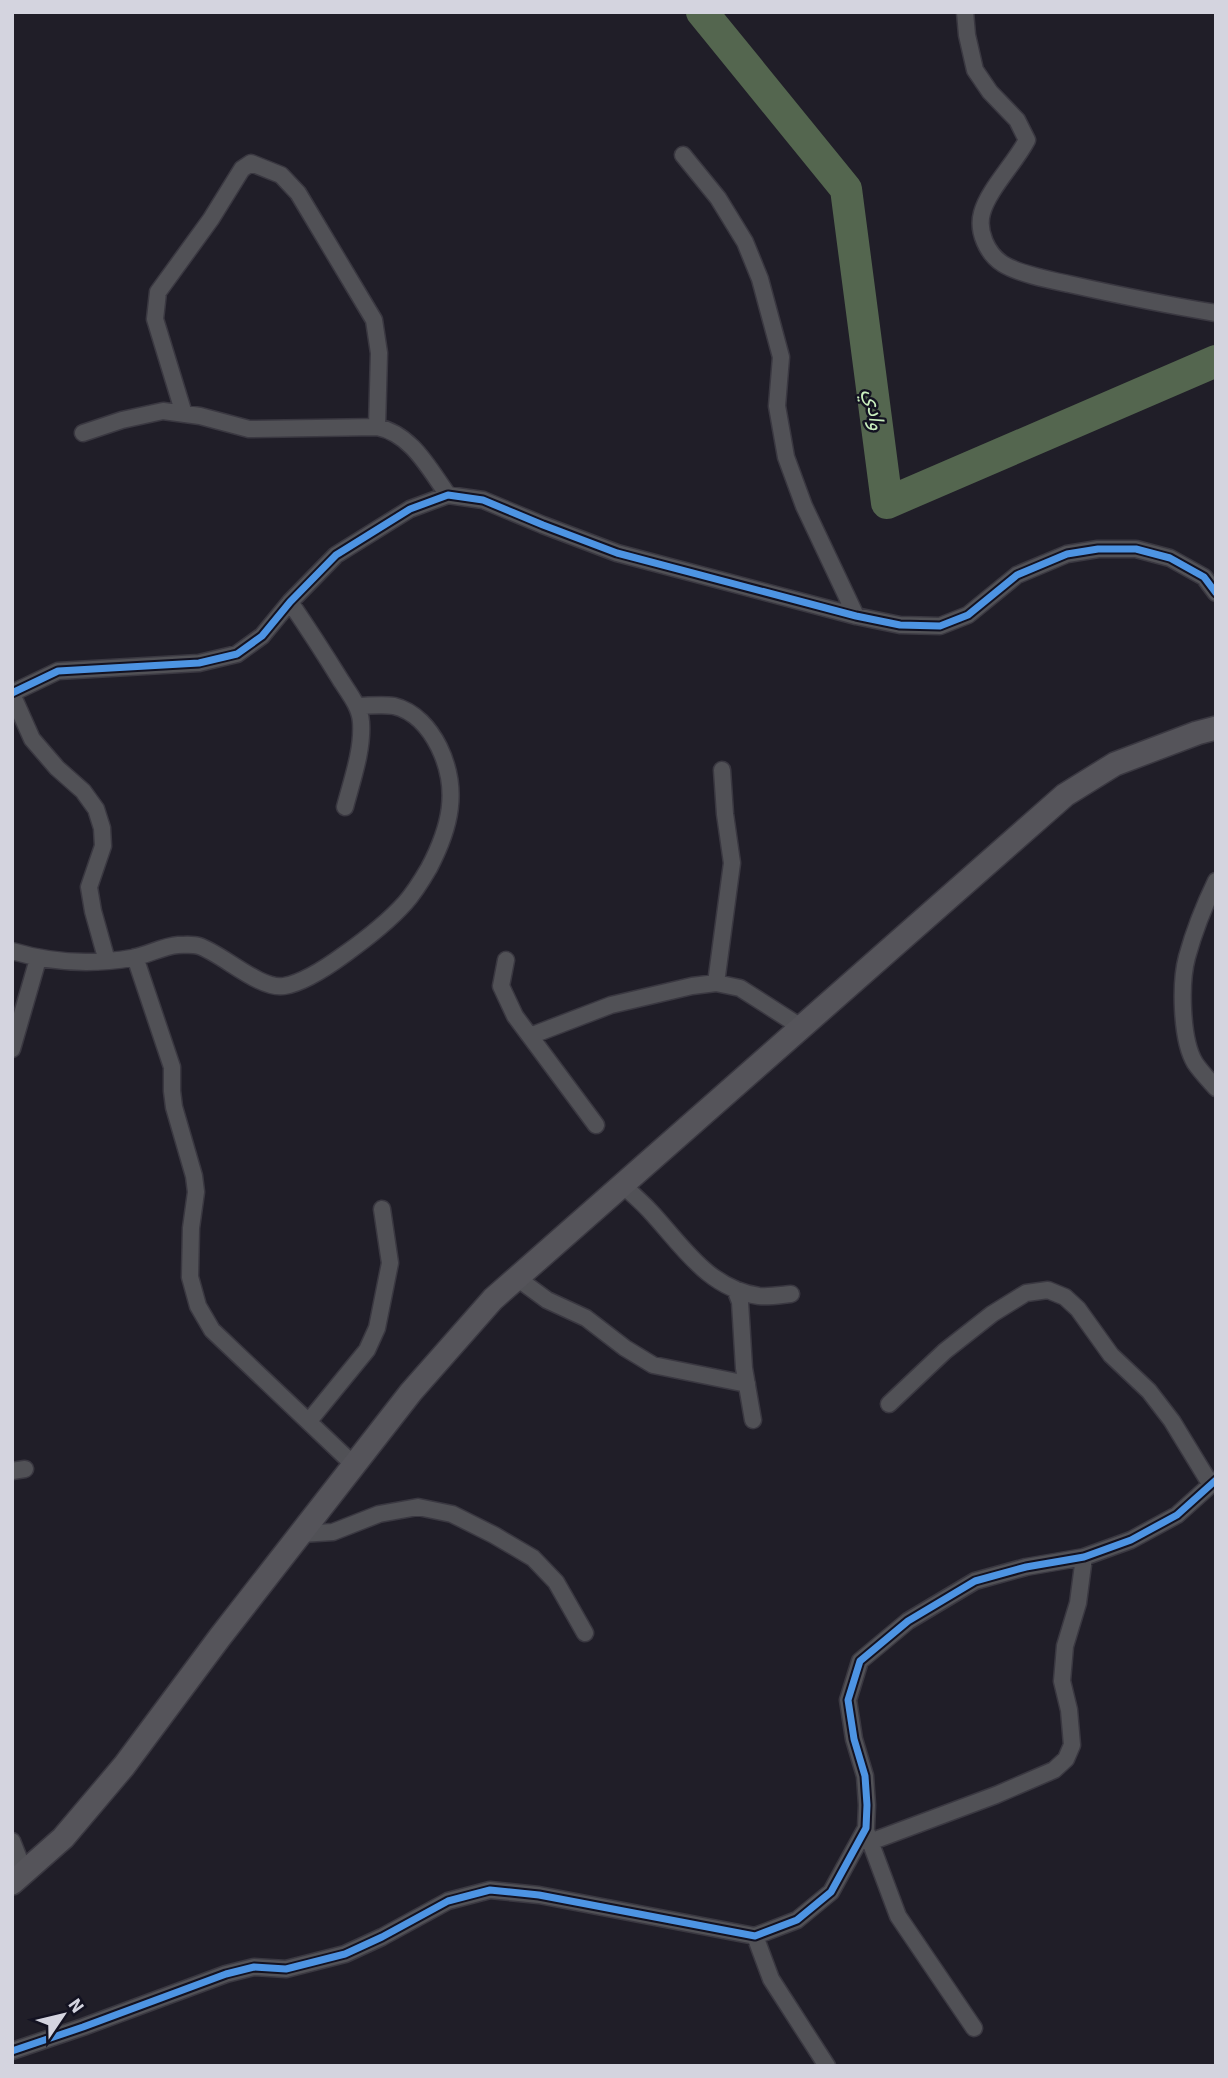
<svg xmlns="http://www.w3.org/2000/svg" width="1228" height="2078" font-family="'Source Sans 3','Noto Sans Arabic',sans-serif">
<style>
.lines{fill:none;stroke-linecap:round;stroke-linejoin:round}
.river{stroke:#54664f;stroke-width:32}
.minor-casing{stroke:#3a3841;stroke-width:19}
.secondary-casing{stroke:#3a3841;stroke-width:26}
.minor{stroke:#515156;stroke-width:16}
.secondary{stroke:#55545a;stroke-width:23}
.cycleway-casing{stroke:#131221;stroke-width:11}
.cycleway{stroke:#4d94e3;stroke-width:7}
.labels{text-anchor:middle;stroke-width:5;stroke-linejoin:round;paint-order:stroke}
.water-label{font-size:21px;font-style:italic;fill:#cbf0bf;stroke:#131221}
</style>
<rect width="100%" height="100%" fill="#201e28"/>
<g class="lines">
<path class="river" d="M702 12 846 189 887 503 1216 361"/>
<g class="minor-casing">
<path id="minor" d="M965 12 967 35 975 70 990 92 1017 120 1027 140C1015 163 988 190 982 213 977 231 987 254 1003 264 1019 274 1050 280 1069 284 1118 295 1167 305 1216 313
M683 155 718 198 745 242 760 279 781 357 777 406 786 457 804 506 856 616
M184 414 155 319 158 292 211 219 242 169 251 163 281 175 298 193 374 320 379 353 377 427
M83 433 122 420 163 411 200 416 249 429 377 427C412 434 429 469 448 495
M290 602C307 627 324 653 340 679 348 692 360 706 361 722 363 750 352 780 345 807
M12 693 58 671 199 663 237 654 262 636 290 602 336 555 410 509 448 495 483 500 543 525 617 553 856 616 900 625 940 626 968 615 1017 575 1067 554 1098 549H1136L1170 558 1204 577 1216 593
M12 694 32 739 57 768 83 791 96 809 102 828 103 846 89 887 93 911 107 961
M1216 881C1204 906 1194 931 1187 957 1180 983 1181 1040 1195 1063 1201 1072 1209 1080 1216 1088
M12 951C52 963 91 965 132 958 148 955 163 946 178 945 185 945 193 944 199 946 223 954 260 990 284 986 303 983 330 965 345 954 366 939 388 922 405 903 414 893 422 880 429 868 450 828 460 790 439 747 430 729 415 711 394 706 382 704 368 706 357 706
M135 957 172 1067V1091L174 1107 194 1176 196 1192 191 1228 190 1277 198 1306 212 1330 354 1465
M506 960 501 986 515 1016 596 1125
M716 983 732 863 725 814 722 770
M530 1036 611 1005 692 986 716 983 740 988 801 1027
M12 1049 38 959
M623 1185C632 1194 642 1202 650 1211 682 1245 707 1288 759 1296 769 1297 781 1295 791 1294
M517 1278 547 1300 586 1318 625 1348 653 1365 747 1384
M735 1289 740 1302 744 1368 753 1420
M889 1404 945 1351 992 1314 1026 1293 1048 1290 1065 1297 1078 1309 1111 1355 1149 1391 1172 1421 1211 1485
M309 1421 367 1350 377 1328 390 1263 382 1209
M12 1471 25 1469
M301 1534 333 1532 379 1514 418 1507 452 1514 494 1535 533 1558 556 1582 585 1633
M867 1833 898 1916 974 2028
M12 1841 25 1874
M870 1842 996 1795 1054 1770 1066 1759 1072 1745 1069 1710 1062 1681 1065 1646 1078 1603 1084 1557
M755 1936 771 1979 827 2066
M12 2051 83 2027 226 1974 254 1967 286 1969 345 1954 382 1937 448 1901 490 1890 539 1895 755 1936 797 1920 831 1892 866 1828 867 1805 865 1776 854 1739 848 1700 860 1661 908 1621 975 1581 1026 1567 1084 1557 1131 1540 1177 1515 1216 1480"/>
</g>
<g class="secondary-casing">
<path id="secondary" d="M12 1883 63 1838 124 1766 220 1637 411 1392 493 1299 1065 795 1115 764 1197 733 1216 728"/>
</g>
<use href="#minor" class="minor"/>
<use href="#secondary" class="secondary"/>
<g class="cycleway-casing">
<path id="cycleway" d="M12 693 58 671 199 663 237 654 262 636 290 602 336 555 410 509 448 495 483 500 543 525 617 553 856 616 900 625 940 626 968 615 1017 575 1067 554 1098 549H1136L1170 558 1204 577 1216 593
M12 2051 83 2027 226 1974 254 1967 286 1969 345 1954 382 1937 448 1901 490 1890 539 1895 755 1936 797 1920 831 1892 866 1828 867 1805 865 1776 854 1739 848 1700 860 1661 908 1621 975 1581 1026 1567 1084 1557 1131 1540 1177 1515 1216 1480"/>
</g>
<use href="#cycleway" class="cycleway"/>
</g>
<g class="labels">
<g class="water-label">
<text transform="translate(875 410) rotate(82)" y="7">وادي</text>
</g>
</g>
<rect width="1228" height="2078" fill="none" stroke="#d4d4df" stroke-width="28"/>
<g transform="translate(63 2015) rotate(55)" stroke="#131221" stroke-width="5" paint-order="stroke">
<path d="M0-5L12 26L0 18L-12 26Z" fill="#d4d4df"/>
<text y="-10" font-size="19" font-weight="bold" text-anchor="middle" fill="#d4d4df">N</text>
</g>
</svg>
